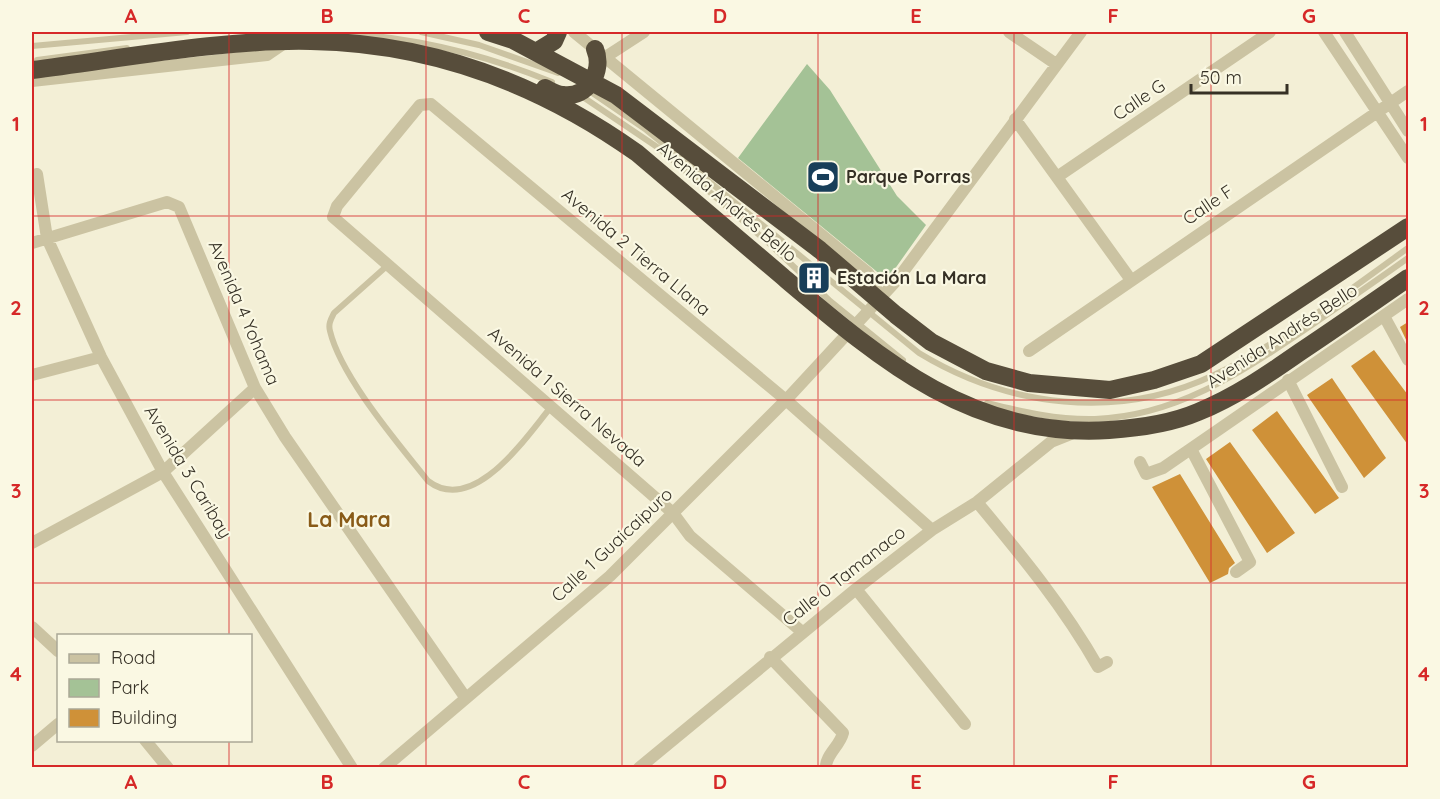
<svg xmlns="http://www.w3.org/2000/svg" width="1440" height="799" font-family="Quicksand,sans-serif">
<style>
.green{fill:#a4c296}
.building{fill:#cf9138}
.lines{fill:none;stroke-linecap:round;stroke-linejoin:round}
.lane{stroke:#cbc3a2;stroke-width:6}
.street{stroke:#cbc3a2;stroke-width:12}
.highway{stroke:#574d3b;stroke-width:18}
.grid{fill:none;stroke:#d62828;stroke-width:1.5;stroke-opacity:0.55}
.labels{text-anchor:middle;stroke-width:4.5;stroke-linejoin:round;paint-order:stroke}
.street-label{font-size:18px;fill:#353025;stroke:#faf8e3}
.poi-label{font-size:18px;font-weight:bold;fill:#353025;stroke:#faf8e3;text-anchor:start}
.quarter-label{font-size:21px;font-weight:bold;fill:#895b18;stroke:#faf8e3}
.neatline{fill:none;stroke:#d62828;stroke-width:2}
.grid-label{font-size:20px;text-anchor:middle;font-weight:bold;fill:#d62828}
</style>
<rect width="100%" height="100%" fill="#f3efd6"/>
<path class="green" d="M807 64 830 90 897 196 926 225 887 280 738 158Z"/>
<path class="building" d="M1408 322V344L1400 327Z
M1374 350 1408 395V445L1351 366Z
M1332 378 1386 458 1364 478 1307 395Z
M1277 411 1339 498 1315 514 1252 430Z
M1230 442 1295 533 1267 553 1206 459Z
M1180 474 1235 563 1229 568 1228 574 1210 583 1152 487Z"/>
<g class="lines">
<path class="lane" d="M421 32 479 45 558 73
M281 33C373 28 467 47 552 82
M32 46 187 32
M37 60 127 48
M588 90 645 129 919 353C1008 407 1118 421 1214 375 1279 345 1349 290 1408 248
M580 95 660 149 772 246 829 300 903 360
M388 265 334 313C331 319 328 324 330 331 341 377 398 443 428 481 474 516 526 437 551 407
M987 403C1023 412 1058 420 1095 419 1175 416 1239 374 1303 331 1338 307 1373 283 1408 258"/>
<path class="street" d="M574 32 868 273 875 284 879 299
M1009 32 1056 64
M1324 32 1408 158
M1345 32 1408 131
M604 58 644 32
M32 81 267 55 286 42
M1015 119 1131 280
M37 174 47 238 101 357 163 472 352 768
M1057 177 1270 32
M32 243 167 202 179 207 255 388 285 437 465 697
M1384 316 1408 360
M1029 351 1408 91
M32 375 101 357
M1288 380 1342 487
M1191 449 1250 562 1236 572
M1140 462 1146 474 1163 468 1408 299
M977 502C1021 555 1064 607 1098 667L1107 662
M32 543 163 472 255 388
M856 589 965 724
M32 627 58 651
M801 631 690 536 673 513 333 217 337 206 420 105 431 104 786 400 932 530
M770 657 843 733C840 746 825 755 826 768
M145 740 168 768
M32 746 58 724
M384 768 610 576 786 400 897 280 1081 32
M639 768 856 589 932 530 977 502 1051 442 1071 434"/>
<path class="highway" d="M488 32 513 40 616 95 820 250 896 315 931 342 986 371 1029 383 1110 390 1154 380 1201 364 1408 227
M536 52 554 41 558 32
M32 70C120 59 223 39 311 41 431 43 540 84 637 153 685 194 734 235 782 276 880 359 972 439 1109 430 1139 428 1170 424 1198 412 1235 397 1267 375 1300 352 1336 328 1372 303 1408 278
M545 88C551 91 557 95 563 95 588 98 604 71 595 49"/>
</g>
<path class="grid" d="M229 32V636M426 32V768M622 32V768M818 32V768M1014 32V768M1211 32V768M32 216H1408M32 400H1408M32 583H1408M229 740V768"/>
<defs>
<g id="stadium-square" transform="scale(1.725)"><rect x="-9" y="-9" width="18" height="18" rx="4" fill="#183e59" stroke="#faf8e3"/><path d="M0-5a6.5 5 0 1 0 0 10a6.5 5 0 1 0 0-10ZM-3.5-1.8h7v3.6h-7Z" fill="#fff"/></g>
<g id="building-square" transform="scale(1.725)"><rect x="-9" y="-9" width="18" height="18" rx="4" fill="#183e59" stroke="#faf8e3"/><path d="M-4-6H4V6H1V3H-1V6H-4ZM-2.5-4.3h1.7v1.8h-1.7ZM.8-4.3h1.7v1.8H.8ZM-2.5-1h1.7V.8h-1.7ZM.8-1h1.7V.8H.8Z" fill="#fff"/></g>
</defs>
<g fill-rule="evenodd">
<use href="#stadium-square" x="823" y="177"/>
<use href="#building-square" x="814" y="278"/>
</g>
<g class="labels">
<g class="street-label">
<text transform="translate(1139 100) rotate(-34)" y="6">Calle G</text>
<text transform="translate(727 202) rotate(40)" y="6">Avenida Andrés Bello</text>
<text transform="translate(1208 205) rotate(-34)" y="6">Calle F</text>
<text transform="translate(636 252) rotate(40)" y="6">Avenida 2 Tierra Llana</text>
<text transform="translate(244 313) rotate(67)" y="6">Avenida 4 Yohama</text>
<text transform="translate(1282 336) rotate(-33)" y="6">Avenida Andrés Bello</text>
<text transform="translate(567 397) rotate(41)" y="6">Avenida 1 Sierra Nevada</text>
<text transform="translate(188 472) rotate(59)" y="6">Avenida 3 Caribay</text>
<text transform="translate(612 545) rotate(-43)" y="6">Calle 1 Guaicaipuro</text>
<text transform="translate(844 576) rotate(-38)" y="6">Calle 0 Tamanaco</text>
</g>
<g class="poi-label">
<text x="846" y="183">Parque Porras</text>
<text x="837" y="284">Estación La Mara</text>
</g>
<g class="quarter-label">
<text x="349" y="527">La Mara</text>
</g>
</g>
<rect width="1440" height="799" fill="none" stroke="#faf8e3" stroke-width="66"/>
<rect x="57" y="634" width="195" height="108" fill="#faf8e3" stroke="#aba897" stroke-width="1.5"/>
<rect x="69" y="654" width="30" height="9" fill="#cbc3a2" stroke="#aba897" stroke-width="1.5"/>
<text x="111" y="664" font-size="18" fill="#353025">Road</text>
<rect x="69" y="679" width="30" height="18" fill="#a4c296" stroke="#aba897" stroke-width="1.5"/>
<text x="111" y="694" font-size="18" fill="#353025">Park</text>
<rect x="69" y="709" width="30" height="18" fill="#cf9138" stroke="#aba897" stroke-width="1.5"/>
<text x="111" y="724" font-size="18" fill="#353025">Building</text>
<path d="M1191 84v9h96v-9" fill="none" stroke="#353025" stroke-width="3"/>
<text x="1200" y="84" font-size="18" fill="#353025" stroke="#faf8e3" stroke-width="4.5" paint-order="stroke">50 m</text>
<rect x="33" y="33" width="1374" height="733" class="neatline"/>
<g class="grid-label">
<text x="131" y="23">A</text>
<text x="327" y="23">B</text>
<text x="524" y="23">C</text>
<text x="720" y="23">D</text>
<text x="916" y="23">E</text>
<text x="1113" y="23">F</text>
<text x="1309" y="23">G</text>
<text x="16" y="131">1</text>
<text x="1424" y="131">1</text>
<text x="16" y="315">2</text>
<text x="1424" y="315">2</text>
<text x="16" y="498">3</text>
<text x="1424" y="498">3</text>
<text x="16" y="681">4</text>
<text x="1424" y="681">4</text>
<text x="131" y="789">A</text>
<text x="327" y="789">B</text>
<text x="524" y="789">C</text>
<text x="720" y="789">D</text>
<text x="916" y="789">E</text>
<text x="1113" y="789">F</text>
<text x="1309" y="789">G</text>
</g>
</svg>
